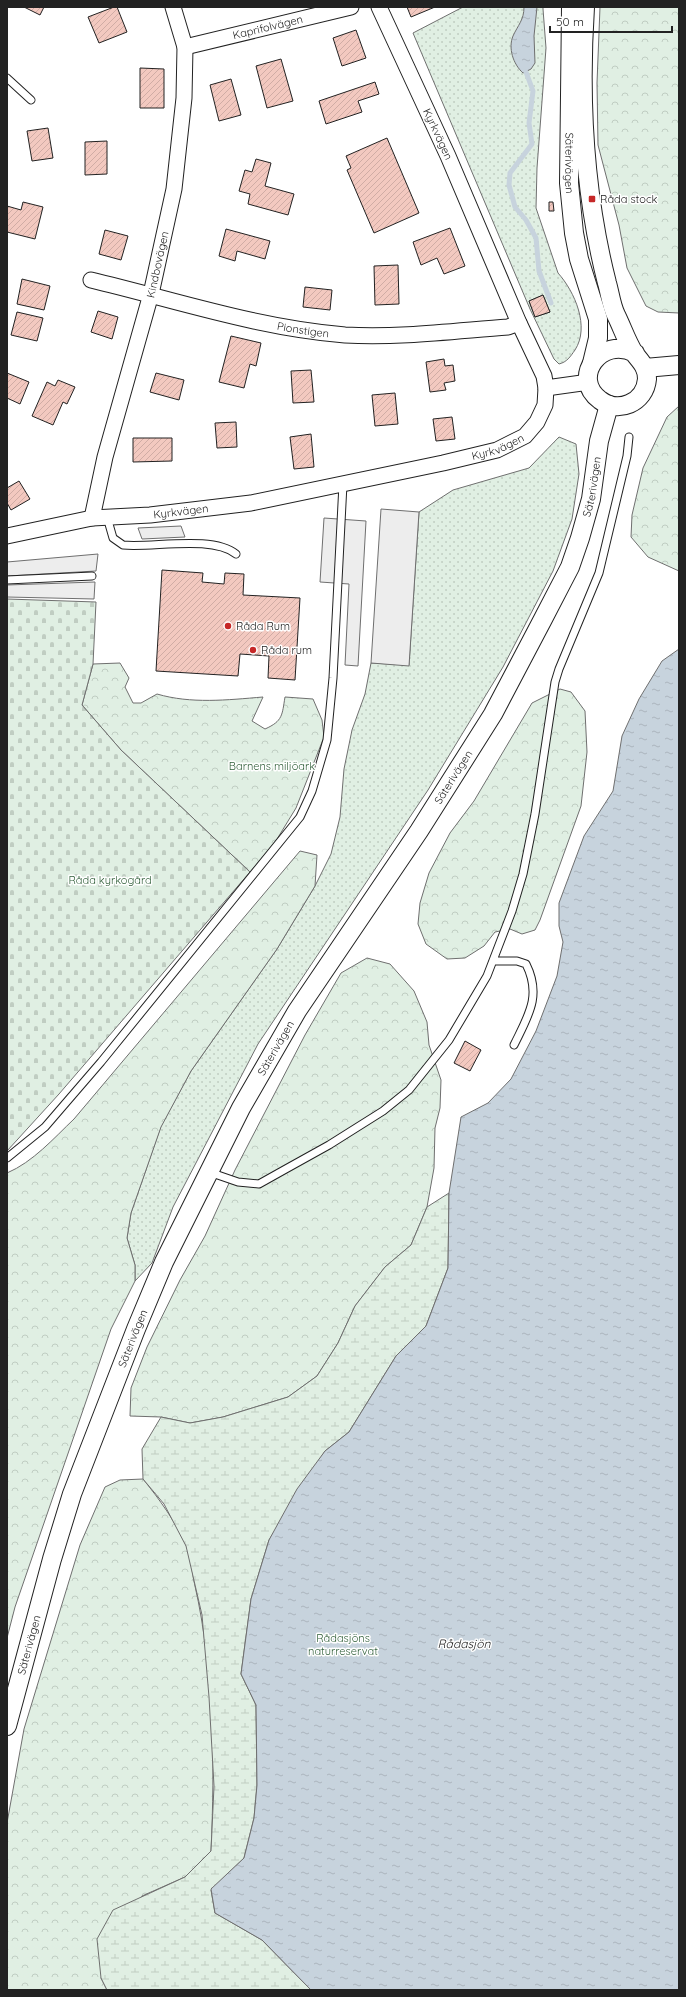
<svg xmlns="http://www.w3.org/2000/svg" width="686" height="1997" font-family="Quicksand,sans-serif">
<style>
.grass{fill:url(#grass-dots);stroke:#6f6f6f;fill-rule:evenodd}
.forest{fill:url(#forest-crowns);stroke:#6f6f6f}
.wetland{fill:url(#wetland-marsh);stroke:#6f6f6f}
.cemetery{fill:url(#cemetery-stones);stroke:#6f6f6f}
.parking{fill:#ededed;stroke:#6f6f6f}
.water{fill:url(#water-ripples);stroke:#6f6f6f}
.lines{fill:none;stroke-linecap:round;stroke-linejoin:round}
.stream{stroke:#c7d3dd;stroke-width:5}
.building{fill:url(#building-hatch);stroke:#222}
.service-casing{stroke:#222;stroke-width:9}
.minor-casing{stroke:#222;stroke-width:17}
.tertiary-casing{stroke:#222;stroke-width:20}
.service{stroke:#fff;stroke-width:7}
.minor{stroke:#fff;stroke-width:15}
.tertiary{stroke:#fff;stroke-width:18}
.poi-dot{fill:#c62828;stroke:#fff;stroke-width:1.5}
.labels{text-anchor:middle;stroke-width:3;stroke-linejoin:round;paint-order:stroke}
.street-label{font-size:11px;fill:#222;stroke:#fff}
.poi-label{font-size:11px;fill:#222;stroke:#fff;text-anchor:start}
.park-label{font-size:11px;fill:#2f5e38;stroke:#fff}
.water-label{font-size:12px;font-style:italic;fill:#222;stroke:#fff}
</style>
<defs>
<pattern id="grass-dots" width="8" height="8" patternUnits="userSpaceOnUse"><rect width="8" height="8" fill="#e0efe3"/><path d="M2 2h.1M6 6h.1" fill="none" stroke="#c0cdc2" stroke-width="1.8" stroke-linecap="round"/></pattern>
<pattern id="forest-crowns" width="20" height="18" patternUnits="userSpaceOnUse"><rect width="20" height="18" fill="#e0efe3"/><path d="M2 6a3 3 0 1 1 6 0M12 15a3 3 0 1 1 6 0" fill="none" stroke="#c0cdc2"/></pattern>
<pattern id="wetland-marsh" width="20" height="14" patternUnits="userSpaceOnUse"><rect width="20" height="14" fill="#e0efe3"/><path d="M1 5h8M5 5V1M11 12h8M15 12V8" fill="none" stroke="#c0cdc2"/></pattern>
<pattern id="cemetery-stones" width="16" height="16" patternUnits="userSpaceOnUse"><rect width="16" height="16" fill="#e0efe3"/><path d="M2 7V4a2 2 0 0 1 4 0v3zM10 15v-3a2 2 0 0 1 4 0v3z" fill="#c0cdc2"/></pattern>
<pattern id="water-ripples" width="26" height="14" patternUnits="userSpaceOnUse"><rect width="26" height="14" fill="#c7d3dd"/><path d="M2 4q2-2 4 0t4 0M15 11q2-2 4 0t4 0" fill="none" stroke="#abb5bd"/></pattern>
<pattern id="building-hatch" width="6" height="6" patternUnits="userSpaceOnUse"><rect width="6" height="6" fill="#f3c9c0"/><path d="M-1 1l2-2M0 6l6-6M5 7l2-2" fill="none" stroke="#d0aca5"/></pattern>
</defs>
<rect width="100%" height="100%" fill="#fff"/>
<path class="grass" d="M463 7H543V9L546 48 537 168 536 208 558 273C575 292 590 327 575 350 570 357 567 362 559 364L554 359 530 309 413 33ZM543 295 550 312 535 317 529 301Z
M559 437 576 444 579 474 572 519 553 571 503 667 428 790 258 1044 173 1207 152 1263 135 1281V1265L127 1238 131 1213 161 1126 191 1071 277 949 315 886 331 854 340 817 344 769 352 730 365 694 371 663 409 665 419 512 453 490 529 468Z"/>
<path class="forest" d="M600 7H679V313L658 312 646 306 627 268 619 225 598 145 597 83Z
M679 406V571L648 557 631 537 632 515 643 468 667 417Z
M120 663 129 678 125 687 133 703H141L157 694C191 704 227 700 263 697L252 721 265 729C283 721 282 715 285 697L313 699 322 720 324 737 296 808 274 844 250 872 121 750 82 705 93 664Z
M560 689 571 692 585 711 587 752 581 806 540 920 535 930 522 934 510 929 495 932 484 946 465 958 447 959 426 944 418 924 420 903 429 873 450 833 474 801 532 703Z
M300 851 317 855 315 886 277 949 191 1071 161 1127 131 1213 127 1238 135 1265V1281L111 1329 15 1607 7 1638V1173C33 1162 54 1138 74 1119Z
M367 958 390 964 414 991 427 1022 429 1045 441 1080 440 1108 435 1128 434 1168 427 1207 411 1245 385 1267 355 1306 338 1343 317 1376 288 1397 223 1417 190 1423 161 1417 130 1416 131 1388 147 1347 180 1280 205 1236 235 1170 305 1035 341 973Z
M143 1479C160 1500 175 1521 186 1545 191 1557 192 1573 195 1586 214 1670 215 1765 211 1851L185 1877 142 1896 101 1978 107 1990H7V1823L24 1729 80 1545 105 1487 120 1480Z"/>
<path class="wetland" d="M449 1193 448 1268 426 1326 396 1356 349 1432 325 1451 269 1540 251 1599 241 1674 256 1705 257 1785 254 1818 244 1858 211 1890 215 1913 262 1940 311 1990H107L101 1978 97 1939 113 1910 185 1877 211 1851 214 1786 209 1697 202 1615 186 1546 164 1504 143 1479 142 1449 161 1417 190 1423 223 1417 288 1397 317 1376 338 1343 355 1306 385 1267 411 1245 427 1207Z"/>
<path class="cemetery" d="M7 599 96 602 93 664 82 705 121 750 250 872 59 1094 7 1151Z"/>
<path class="parking" d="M381 509 419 512 409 666 371 663Z
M324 518 366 521 358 666 345 665 349 584 320 582Z
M181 526 185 537 142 539 138 528Z
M98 554 96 571 7 576V562Z
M95 582 94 599 7 597V585Z"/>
<path class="water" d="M524 7H537L534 36 535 63 531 69 523 73C513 64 508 48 513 36 518 25 524 20 524 7Z
M679 649V1990H311L262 1940 215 1913 211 1889 244 1858 254 1818 257 1785 256 1705 241 1674 251 1599 269 1540 297 1489 325 1451 349 1432 396 1356 426 1326 448 1268 449 1193 461 1117 488 1103 511 1079 536 1031 557 976 563 942 559 926V903L584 836 613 791 622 736 639 699 662 661Z"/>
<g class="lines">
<path class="stream" d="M526 72 533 91 529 123 532 144 510 173 509 185 515 207 526 220 536 238 539 271 551 303"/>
</g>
<path class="building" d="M24 7H44L40 15Z
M114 7H117L127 32 99 43 88 17Z
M407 7H435L411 17Z
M356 30 366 58 342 66 333 38Z
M281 59 293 101 267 108 256 66Z
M140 68 164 69V108H140Z
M231 79 241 115 219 121 210 85Z
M375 82 379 94 358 101 362 112 326 124 319 101Z
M48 128 53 158 32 161 27 131Z
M387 138 419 213 374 233 347 170 351 168 346 156Z
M107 141V174L85 175V142Z
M256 159 271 163 265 186 294 194 288 215 248 204 250 194 239 191 245 170 252 172Z
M23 202 43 207 35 239 7 232V206L21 210Z
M549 202H553L554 211H549Z
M450 228 465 266 444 274 437 258 421 265 413 242Z
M226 229 270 241 265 259 237 251 235 261 219 256Z
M105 230 128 236 121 260 99 254Z
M398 265 399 304 375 305 374 266Z
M22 279 50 286 44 310 17 304Z
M305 287 332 290 330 310 303 307Z
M543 295 550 312 535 317 529 301Z
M98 311 118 317 112 339 91 332Z
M17 312 43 318 37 341 11 335Z
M231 336 261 343 256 366 250 364 244 388 219 382Z
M444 359 445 366 453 365 455 381 444 383 446 390 430 392 426 362Z
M311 370 314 402 293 403 291 371Z
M7 373 29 382 20 404 7 398Z
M156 373 184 380 179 400 150 392Z
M58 380 75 387 67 404 63 402 53 425 32 416 47 382 55 386Z
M395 393 398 424 375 426 372 395Z
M452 417 455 439 436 441 433 419Z
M236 422 237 447 217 448 215 423Z
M311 434 314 467 294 469 290 437Z
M133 438H172V461L133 462Z
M19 481 30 499 11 510 7 503V488Z
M162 570 203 573 202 582 224 584 225 573 244 574 243 595 300 598 295 680 268 678 269 656 240 654 238 676 156 671Z
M465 1041 481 1050 470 1071 454 1063Z"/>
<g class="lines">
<g class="service-casing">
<path id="service" d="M7 78 31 100
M107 517 113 538 123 545C153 548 212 535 236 554
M7 580 92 576
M493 961H517L526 964C542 996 528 1016 514 1045
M7 1158 45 1127 101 1062 300 817 312 791 327 740 333 678 343 484
M209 1172 238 1182 259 1184 284 1170 329 1145 383 1111 409 1090 449 1040 487 976 512 911 523 874 535 814 555 682 559 669 599 573 627 456 629 437"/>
</g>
<g class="minor-casing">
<g id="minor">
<path id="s1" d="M185 47 351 7"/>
<path id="s2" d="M91 280C175 300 258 328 345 335 399 338 454 331 508 327L519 323"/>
<path d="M546 388 589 382"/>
<path id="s3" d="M92 518 105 457 151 294 174 189 184 98 185 47 173 7"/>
<path id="s4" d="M7 536 92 518 150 515 251 503 443 463 497 450 525 436 537 422 545 405 546 388 544 376 519 323 448 156 379 7"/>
</g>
</g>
<g class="tertiary-casing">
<g id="tertiary">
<path id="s5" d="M571 7 569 183 574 233 579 259 598 319V338L592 363"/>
<path d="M585 7C579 99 584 193 607 283 610 293 611 305 616 315 622 327 627 342 634 353 641 362 647 367 647 379 645 403 618 414 600 400 570 378 601 335 635 353"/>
<path d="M645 368 679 365"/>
<path id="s6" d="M7 1726 52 1559 72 1494 136 1329 164 1262 241 1108 297 1011 419 831 493 714 543 619 570 567 580 538 591 499 599 441 609 405"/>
</g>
</g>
<use href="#service" class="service"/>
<use href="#minor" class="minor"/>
<use href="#tertiary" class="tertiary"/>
</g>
<g class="poi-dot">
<rect x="588" y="195" width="8" height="8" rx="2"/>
<circle cx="228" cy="626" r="4"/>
<circle cx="253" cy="650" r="4"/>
</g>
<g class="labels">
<g class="street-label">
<text dy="4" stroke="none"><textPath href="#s1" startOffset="85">Kaprifolvägen</textPath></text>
<text transform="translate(438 134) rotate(65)" y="4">Kyrkvägen</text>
<text dy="4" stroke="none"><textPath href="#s5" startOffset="156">Säterivägen</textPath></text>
<text dy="4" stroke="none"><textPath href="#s3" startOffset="262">Kindbovägen</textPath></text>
<text dy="4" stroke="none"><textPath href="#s2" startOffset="218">Pionstigen</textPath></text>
<text dy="4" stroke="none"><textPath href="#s4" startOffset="500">Kyrkvägen</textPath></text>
<text dy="4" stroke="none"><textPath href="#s6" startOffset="1380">Säterivägen</textPath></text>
<text dy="4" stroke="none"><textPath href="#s4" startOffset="176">Kyrkvägen</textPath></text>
<text dy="4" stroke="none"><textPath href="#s6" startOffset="1056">Säterivägen</textPath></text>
<text dy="4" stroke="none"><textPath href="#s6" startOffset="732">Säterivägen</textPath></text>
<text dy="4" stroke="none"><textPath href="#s6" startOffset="408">Säterivägen</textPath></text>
<text dy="4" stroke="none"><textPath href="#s6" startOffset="84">Säterivägen</textPath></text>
</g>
<g class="poi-label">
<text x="600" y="203">Råda stock</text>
<text x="236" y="630">Råda Rum</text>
<text x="261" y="654">Råda rum</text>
</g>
<g class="park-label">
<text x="272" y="770">Barnens miljöark</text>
<text x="110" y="884">Råda kyrkogård</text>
<text x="343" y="1642">Rådasjöns<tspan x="343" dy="13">naturreservat</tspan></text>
</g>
<g class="water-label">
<text x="464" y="1648">Rådasjön</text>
</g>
</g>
<rect width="686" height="1997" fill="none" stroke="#222222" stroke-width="16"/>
<path d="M550 26v6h122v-6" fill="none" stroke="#222222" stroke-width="2"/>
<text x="556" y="26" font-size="12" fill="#222222" stroke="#ffffff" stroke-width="3" paint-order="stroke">50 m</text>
</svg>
